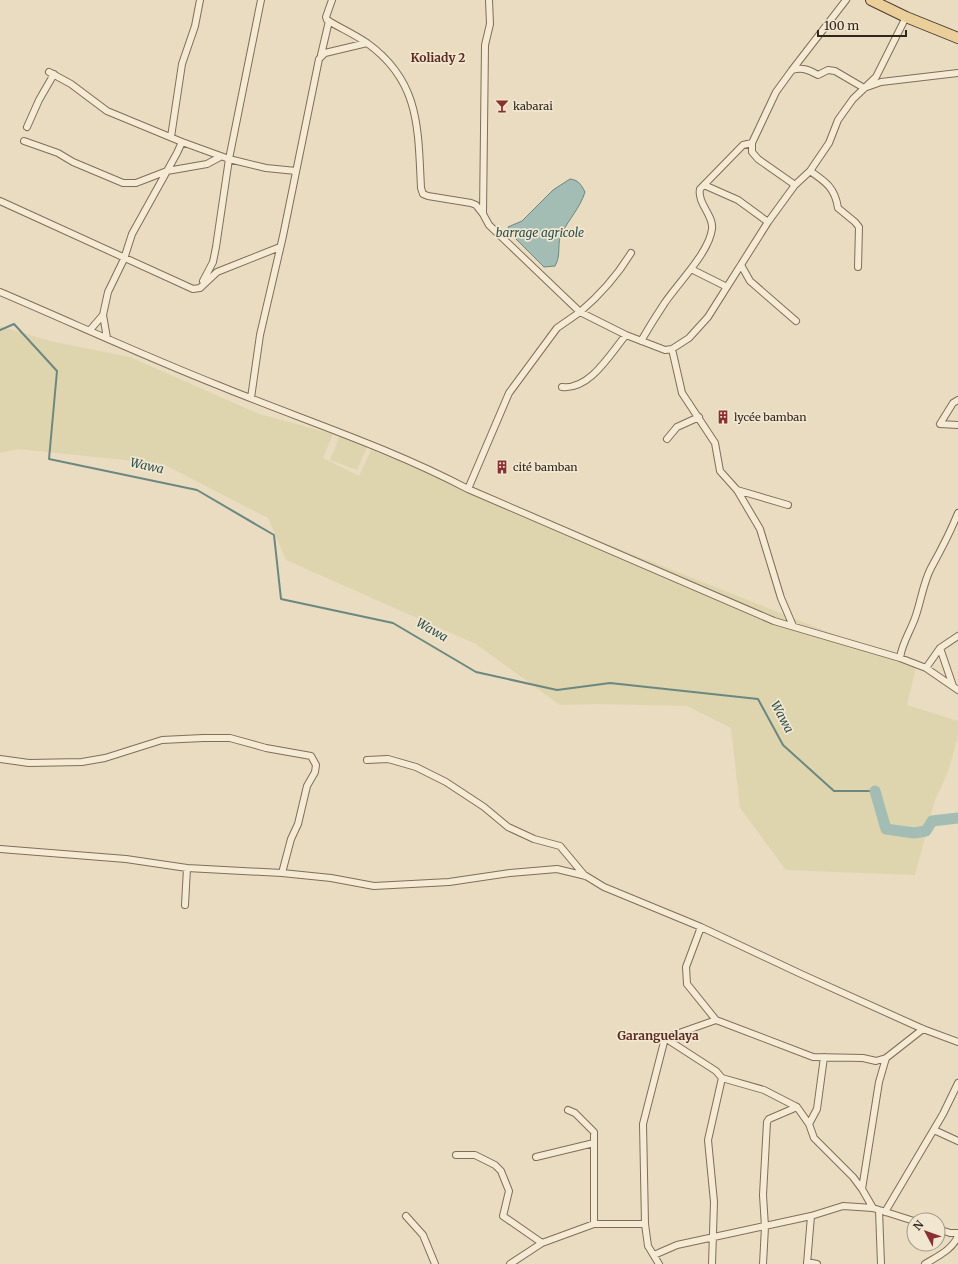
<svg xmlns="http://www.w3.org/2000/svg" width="958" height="1264" font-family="Merriweather,serif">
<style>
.farmland{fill:#ded5af}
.water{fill:#a3bcb4;stroke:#6b8880}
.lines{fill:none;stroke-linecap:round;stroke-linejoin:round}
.stream{stroke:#6b8880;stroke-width:2}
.river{stroke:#a3bcb4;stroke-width:11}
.minor-casing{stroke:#806d5a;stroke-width:8}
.primary-casing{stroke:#4e3c2e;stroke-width:12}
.minor{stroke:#f5ead3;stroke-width:6}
.primary{stroke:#eacf9b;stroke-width:10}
.labels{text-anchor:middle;stroke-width:3.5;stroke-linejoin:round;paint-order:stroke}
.poi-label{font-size:11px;fill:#31261d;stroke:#f1e6cf;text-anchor:start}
.neighbourhood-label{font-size:12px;font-weight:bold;fill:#5a2b20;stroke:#f1e6cf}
.water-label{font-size:12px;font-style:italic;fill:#2d504d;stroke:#f1e6cf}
</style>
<rect width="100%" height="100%" fill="#e9dcc0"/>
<path class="farmland" d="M0 326 50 341 130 357 259 414 333 434 323 458 359 476 371 450 916 667 907 705 958 721V736L948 772 935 800 915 875 786 870 740 808 731 728 687 706 599 704 560 705 476 644 286 560 268 518 163 464 18 449 0 453Z
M340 435 367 447 357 470 330 460Z"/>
<path class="water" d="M570 179C578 180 581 184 585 192 580 208 569 219 562 233 556 243 562 254 555 266L544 267 514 237 508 227 522 221 553 190Z"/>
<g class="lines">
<path class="stream" d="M0 330 14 324 57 371 49 459 197 490 274 535 281 599 393 623 476 672 557 690 610 683 758 699 783 745 834 791H875"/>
<path class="river" d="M875 791 886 829 914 833 926 831 932 821 958 818"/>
<g class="minor-casing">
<path id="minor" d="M332 0 326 17 327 20C340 28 354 34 367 43 420 81 418 128 421 188L423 194 428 196 471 203 476 205 483 214
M489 0 490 24 485 45 483 214 489 225 580 312C600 295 617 276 631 253
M321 55 329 21
M792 70 846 0
M49 72 71 84 107 111 182 142 229 159 266 168 296 171
M27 127 39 100 54 74
M171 137 182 64 195 26 200 0
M24 141 58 153 73 162 123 183H136L167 171 207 164 220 157
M810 171C826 182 835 188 838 208L855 222 859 227 858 267
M704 185 738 200 768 222
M795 185 758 159 752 152V143L776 92 792 70C803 67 809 70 818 75L828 70 835 71 864 88 881 82 958 73
M0 201 193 289 200 288 217 272 280 247
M741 265 750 281 796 321
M691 269 727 287
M203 281 213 262 216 247 229 159 261 0
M0 292C73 323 146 357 220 386 303 420 388 447 468 489L774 621 900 658 926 668 958 690
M90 330 103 315
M107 338 103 315 108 292 124 259 132 234 177 153 182 142
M641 341C648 329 656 316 664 304 677 284 709 253 712 229 714 216 697 203 700 189L743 145 752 143
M672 349 682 393 715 443 720 471 737 490 760 529 781 598 793 626
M562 387C590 390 610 354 626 335
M251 398 260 335 283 236 319 59 325 53 367 43
M958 400 953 403 940 424 958 425
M667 439 677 427 699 417
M468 489 509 393 557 328 580 312 626 335 665 350 672 349 689 338 708 317 768 222 795 185 810 171 829 143 838 120 853 99 876 77 906 17
M737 490 788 505
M940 648 953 686
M900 658C902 643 910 632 915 618 921 602 923 583 931 568 941 550 950 533 958 513
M926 668 940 648 958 636
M0 759 29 763 82 762 105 758 162 740 203 738H230L266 748 311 756 316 765 315 772 307 786 298 824 291 839 282 873
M367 760 388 759 416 767 446 782 484 807 508 827 534 839 560 846 585 876
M0 849 126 859 187 868 282 873 331 878 374 886 449 882 510 873 557 869 586 876 604 887 701 927 801 974 923 1029 958 1042
M185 905 187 868
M701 927 686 967 687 984 716 1020
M665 1038 716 1071 722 1078
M568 1110 575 1113 594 1132V1224
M809 1124 817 1109 824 1057
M934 1130 958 1141
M456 1155H475L495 1165 501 1171 509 1191 503 1216 542 1243
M536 1157 594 1143
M873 1208 862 1189 879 1082 886 1058 923 1029
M879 1210 881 1264
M885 1212 943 1114 958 1083
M406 1216 423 1235 435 1264
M938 1229 950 1233H958
M654 1255 677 1245 811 1216 843 1206 873 1208 914 1221
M807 1262 817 1264
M510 1264 542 1243 594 1224H645
M659 1264 648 1246 645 1224 643 1124 665 1038 716 1020 813 1057 863 1058 876 1061 886 1058
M712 1264 714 1202 708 1140 722 1078 764 1090 797 1107 809 1124 814 1138 853 1177 862 1189
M763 1264 765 1227 763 1195 767 1122 769 1119 797 1107
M807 1264 811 1216
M925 1264C938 1256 952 1250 958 1236"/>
</g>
<g class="primary-casing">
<path id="primary" d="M871 0 906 17 958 38"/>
</g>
<use href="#minor" class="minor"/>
<use href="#primary" class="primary"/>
</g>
<defs>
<g id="bar-bare" transform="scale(1.08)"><path d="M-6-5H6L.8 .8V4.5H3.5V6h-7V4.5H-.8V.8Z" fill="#893033" stroke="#f1e6cf" stroke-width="2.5" paint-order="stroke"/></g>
<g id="building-bare" transform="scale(1.08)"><path d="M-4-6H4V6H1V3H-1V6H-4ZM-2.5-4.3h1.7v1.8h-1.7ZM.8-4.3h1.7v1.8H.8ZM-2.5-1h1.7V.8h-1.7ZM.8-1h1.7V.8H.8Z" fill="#893033" stroke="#f1e6cf" stroke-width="2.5" paint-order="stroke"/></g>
</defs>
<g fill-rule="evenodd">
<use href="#bar-bare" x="502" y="106"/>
<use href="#building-bare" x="723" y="417"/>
<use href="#building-bare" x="502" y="467"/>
</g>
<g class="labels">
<g class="poi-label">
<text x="513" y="110">kabarai</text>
<text x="734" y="421">lycée bamban</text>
<text x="513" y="471">cité bamban</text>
</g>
<g class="neighbourhood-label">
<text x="438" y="62">Koliady 2</text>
<text x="658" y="1040">Garanguelaya</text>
</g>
<g class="water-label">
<text x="540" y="237">barrage agricole</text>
<text transform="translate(147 466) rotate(12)" y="4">Wawa</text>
<text transform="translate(432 630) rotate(30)" y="4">Wawa</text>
<text transform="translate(782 717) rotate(62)" y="4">Wawa</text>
</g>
</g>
<g transform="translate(926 1232) rotate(311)"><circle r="19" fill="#f1e6cf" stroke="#a49988"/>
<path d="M0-3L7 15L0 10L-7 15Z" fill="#893033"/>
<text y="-6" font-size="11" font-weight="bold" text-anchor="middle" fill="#31261d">N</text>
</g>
<path d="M818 30v6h88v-6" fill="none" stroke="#31261d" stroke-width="2"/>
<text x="824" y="30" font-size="12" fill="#31261d" stroke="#f1e6cf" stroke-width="3" paint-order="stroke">100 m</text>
</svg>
